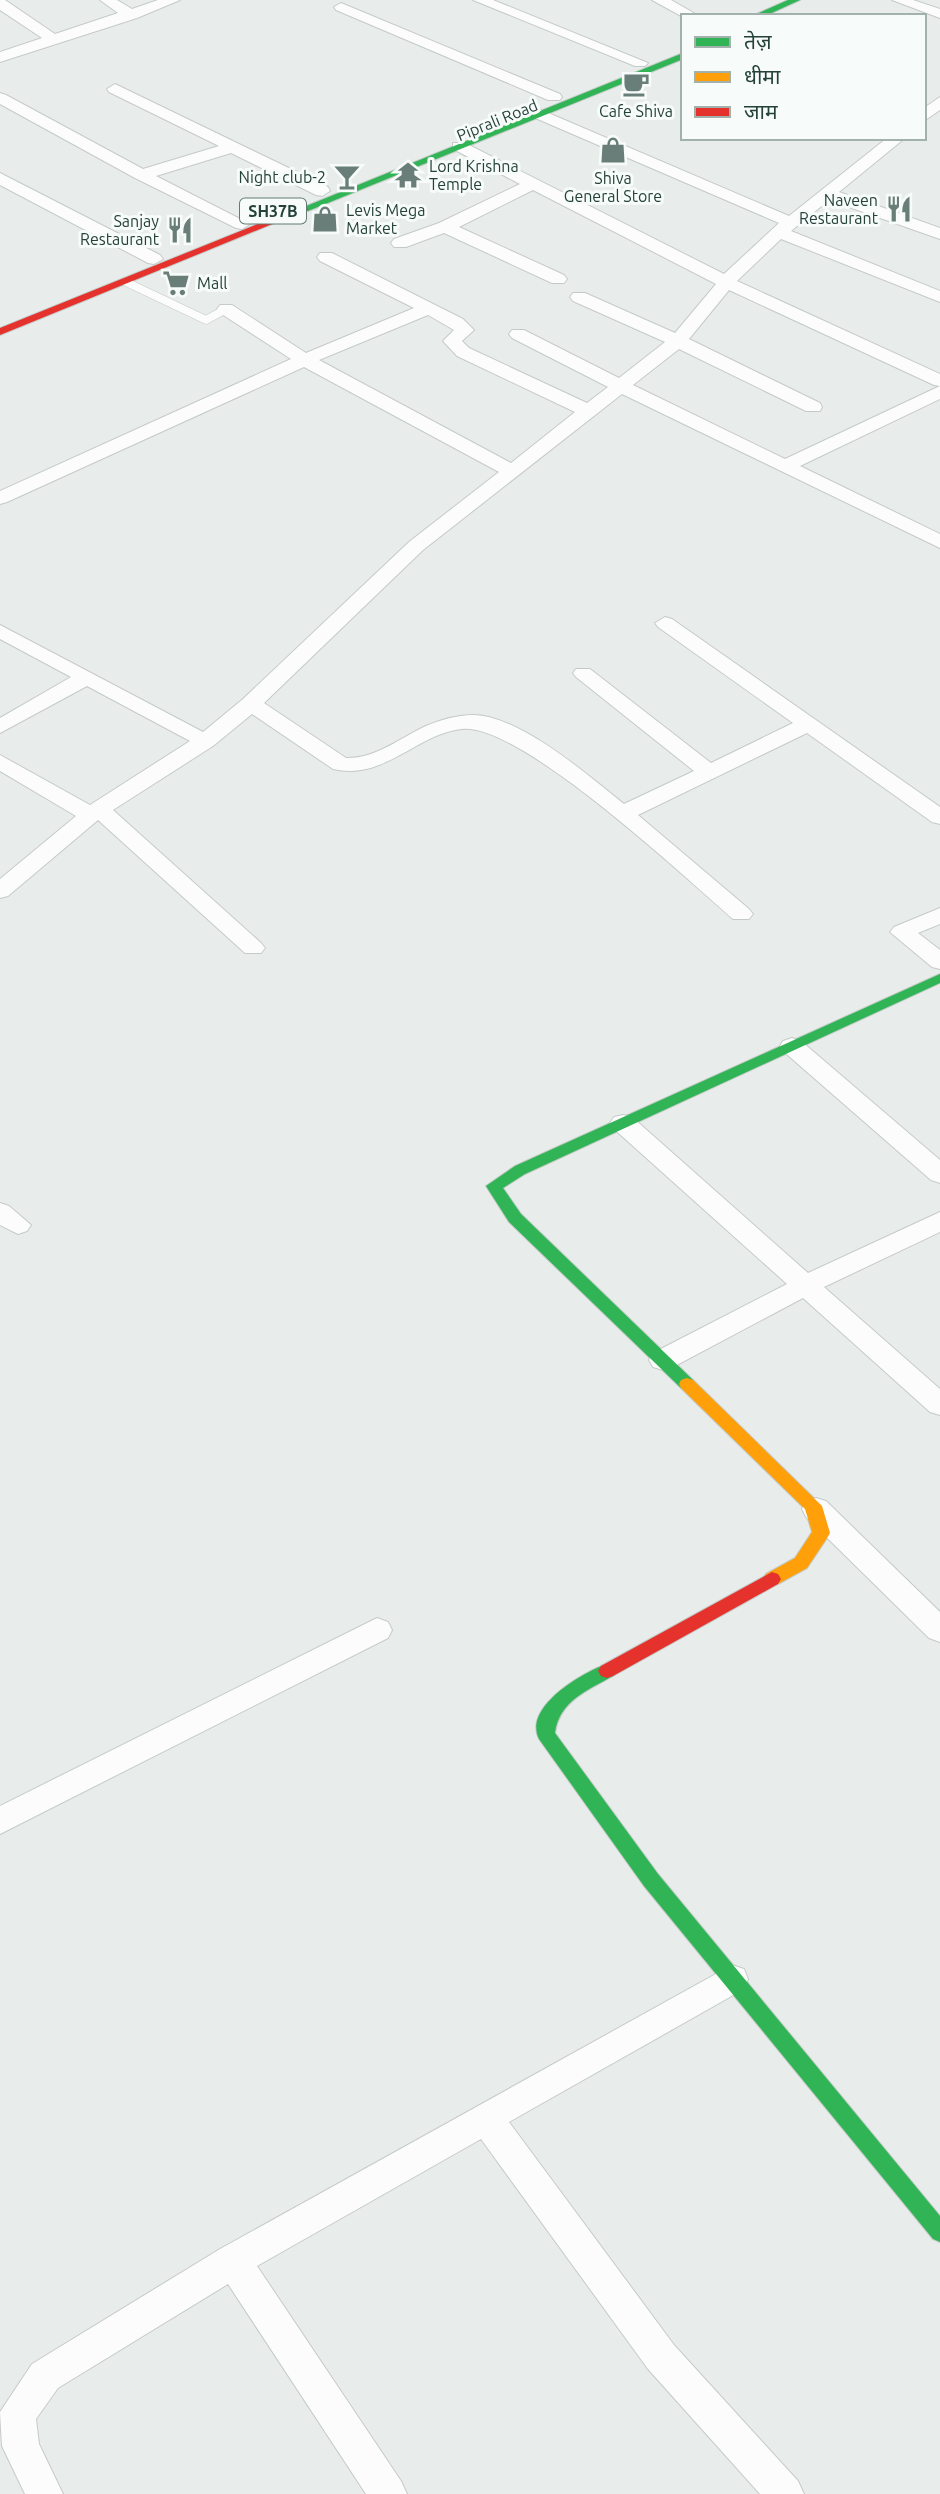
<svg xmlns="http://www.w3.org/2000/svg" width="940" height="2494" font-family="Ubuntu,'Noto Sans Devanagari',sans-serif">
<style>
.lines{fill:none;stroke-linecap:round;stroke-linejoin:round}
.lane-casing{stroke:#c5cac8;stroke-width:9}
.street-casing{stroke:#c5cac8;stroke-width:2}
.fast-casing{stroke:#c3cbc8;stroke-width:2}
.slow-casing{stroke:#c3cbc8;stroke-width:2}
.jam-casing{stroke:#c3cbc8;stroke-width:2}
.lane{stroke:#fcfcfc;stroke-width:8}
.street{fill:#fcfcfc;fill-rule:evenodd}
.fast{fill:#30b455;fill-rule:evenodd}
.slow{fill:#ff9f0a;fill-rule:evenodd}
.jam{fill:#e5322d;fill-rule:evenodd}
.labels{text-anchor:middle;stroke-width:6;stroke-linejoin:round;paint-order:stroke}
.far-poi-label{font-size:16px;fill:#24423a;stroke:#f7fbf9;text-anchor:start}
.far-street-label{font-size:16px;fill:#24423a;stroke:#f7fbf9}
.shield{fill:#f7fbf9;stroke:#637a73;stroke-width:2}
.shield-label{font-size:16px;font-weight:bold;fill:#24423a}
</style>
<rect width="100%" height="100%" fill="#e8edeb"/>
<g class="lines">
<g class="lane-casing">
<path id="lane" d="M126 282 206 320 226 309"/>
</g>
<g class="street-casing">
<path id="street" d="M0 0H5L55 34 118 13 100 0H117L132 9 158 0H180L137 18 0 62V52L42 38 0 10Z
M473 0H493L648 63 645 66H635Z
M652 0H671L699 16 683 17Z
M892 0H913L940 9V18Z
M341 3 560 94 562 97 560 100H548L336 10 334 7Z
M115 84 328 187 330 191 322 196 316 195 231 153 156 176 250 224 242 229 236 228 135 178 0 104V93L6 95 143 169 219 146 109 92 107 89Z
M940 97V110L924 121V108Z
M539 109 789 216 887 138H905L839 192 940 228V239L829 200 791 231 940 291V302L781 239 737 281 940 374V399L800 466 940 534V548L622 394 423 550 264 703 346 758C375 759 400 738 426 726 440 720 457 715 473 715 519 715 589 776 624 804L694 771 576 677 573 673 576 669H590L711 763 793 723 658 627 655 623 665 617 672 619 940 807V824L932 822 807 733 638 815 749 909 753 914 749 919H733C686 878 519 722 462 729 416 734 384 781 333 769L252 714 213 746 113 810 261 943 265 948 261 953H245L98 820 8 896 0 898V879L76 816 0 771V755L90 805 190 741 87 686 0 733V718L71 677 0 639V625L203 732 243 699 409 542 499 472 304 367 7 502 0 504V491L291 359 220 313 217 309 220 305H232L306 353 414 308 320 261 317 257 320 253H332L463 319 474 330 462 341 469 348 587 403 608 387 512 338 509 334 512 330H524L619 378 665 342 573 301 570 297 573 293H585L675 333 716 284 533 190 459 227 564 275 567 279 564 283H552L444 233 406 247H394L391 243 394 239 439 223 520 184 453 149V143H465L724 274 779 223 533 117V111ZM729 290 934 385 940 386 785 459 633 385 679 349 806 411H820L822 407 820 403 689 339ZM428 315 454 330 443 341 457 356 575 412 511 463 319 360Z
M0 173 160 255 163 259 154 264 148 263 0 185Z
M940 908V924L918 933 940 950V969L932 967 890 932 894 927Z
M792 1038 801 1041 940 1160V1183L931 1180 783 1051 780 1046 783 1041Z
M623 1115 632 1117 808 1273 940 1212V1232L824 1287 940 1389V1415L930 1412 803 1298 673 1367 663 1370 653 1367 649 1360 653 1353 787 1284 614 1129 610 1123 614 1117Z
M0 1203 9 1206 31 1225 27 1231 18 1234 0 1225Z
M816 1498 826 1501 940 1612V1642L929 1638 806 1517 802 1509 806 1501Z
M377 1618 388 1622 392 1630 388 1638 0 1834V1806Z
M732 1965 744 1969 748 1979 744 1989 509 2122 674 2345 798 2481 804 2494H760L648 2369 481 2139 257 2266 401 2481 407 2494H366L228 2284 58 2388 36 2419 39 2444 63 2494H25L2 2446 0 2412 32 2364 220 2249Z"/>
</g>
<g class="fast-casing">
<path id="fast" d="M788 0H800L765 16H752Z
M683 53V59L308 211 299 209Z
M940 974V983L525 1174 503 1188 521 1214 693 1380 695 1384 693 1388H681L509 1222 486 1186 515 1166Z
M607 1664 613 1666 616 1671 613 1676C588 1690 559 1701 555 1733L658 1874 940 2216V2242L933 2239 644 1886 539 1739C523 1707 583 1672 607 1664Z"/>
</g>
<g class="slow-casing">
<path id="slow" d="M687 1378 693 1380 822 1506 830 1533 827 1538 807 1568 778 1584H766L763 1579 766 1574 795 1558 812 1532 805 1509 681 1388 679 1384 681 1380Z"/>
</g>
<g class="jam-casing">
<path id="jam" d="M300 207 309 209 0 335V328Z
M772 1572 778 1574 781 1579 778 1584 613 1676 607 1678 601 1676 598 1671 601 1666Z"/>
</g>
<use href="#lane" class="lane"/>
<use href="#street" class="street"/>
<use href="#fast" class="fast"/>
<use href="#slow" class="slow"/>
<use href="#jam" class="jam"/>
</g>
<defs>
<g id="cafe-bare" transform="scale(2.1)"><path d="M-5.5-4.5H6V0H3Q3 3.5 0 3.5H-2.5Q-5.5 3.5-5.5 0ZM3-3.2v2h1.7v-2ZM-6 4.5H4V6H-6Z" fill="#697e78" stroke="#f7fbf9" stroke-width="2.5" paint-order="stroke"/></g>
<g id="shop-bare" transform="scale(2.1)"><path d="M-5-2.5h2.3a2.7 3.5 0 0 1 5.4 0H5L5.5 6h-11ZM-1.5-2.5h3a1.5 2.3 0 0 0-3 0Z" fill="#697e78" stroke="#f7fbf9" stroke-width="2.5" paint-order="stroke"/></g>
<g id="temple-bare" transform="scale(2.1)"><path d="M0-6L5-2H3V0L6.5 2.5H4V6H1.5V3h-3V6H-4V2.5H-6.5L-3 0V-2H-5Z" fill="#697e78" stroke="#f7fbf9" stroke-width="2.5" paint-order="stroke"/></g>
<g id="bar-bare" transform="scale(2.1)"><path d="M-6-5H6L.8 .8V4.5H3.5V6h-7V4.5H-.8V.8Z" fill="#697e78" stroke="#f7fbf9" stroke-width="2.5" paint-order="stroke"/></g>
<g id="restaurant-bare" transform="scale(2.1)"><path d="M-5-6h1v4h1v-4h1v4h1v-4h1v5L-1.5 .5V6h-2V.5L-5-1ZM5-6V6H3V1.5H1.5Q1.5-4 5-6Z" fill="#697e78" stroke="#f7fbf9" stroke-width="2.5" paint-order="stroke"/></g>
<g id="supermarket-bare" transform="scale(2.1)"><path d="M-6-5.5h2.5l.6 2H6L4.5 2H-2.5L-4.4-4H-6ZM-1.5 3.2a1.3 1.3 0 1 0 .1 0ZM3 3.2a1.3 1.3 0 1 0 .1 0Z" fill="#697e78" stroke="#f7fbf9" stroke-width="2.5" paint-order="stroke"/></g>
</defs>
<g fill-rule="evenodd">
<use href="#cafe-bare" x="636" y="84"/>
<use href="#shop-bare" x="613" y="150"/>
<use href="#temple-bare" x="408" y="175"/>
<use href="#bar-bare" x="347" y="177"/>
<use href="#restaurant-bare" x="899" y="209"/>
<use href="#shop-bare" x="325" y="219"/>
<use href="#restaurant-bare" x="180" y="230"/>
<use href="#supermarket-bare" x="176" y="283"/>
</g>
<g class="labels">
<g class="far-poi-label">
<text x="636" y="117" text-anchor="middle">Cafe Shiva</text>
<text x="429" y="172">Lord Krishna<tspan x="429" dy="18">Temple</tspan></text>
<text x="326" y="183" text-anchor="end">Night club-2</text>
<text x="613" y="184" text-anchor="middle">Shiva<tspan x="613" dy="18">General Store</tspan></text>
<text x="878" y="206" text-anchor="end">Naveen<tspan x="878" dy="18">Restaurant</tspan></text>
<text x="346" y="216">Levis Mega<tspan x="346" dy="18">Market</tspan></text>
<text x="159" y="227" text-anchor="end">Sanjay<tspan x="159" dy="18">Restaurant</tspan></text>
<text x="197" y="289">Mall</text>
</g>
<g class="far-street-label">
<text transform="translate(497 120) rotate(-22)" y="6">Piprali Road</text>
</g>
<rect class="shield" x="240" y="198.5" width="66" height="25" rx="5"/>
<g class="shield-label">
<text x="273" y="217">SH37B</text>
</g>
</g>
<rect x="681" y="14" width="245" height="126" fill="#f7fbf9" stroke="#a3b1ad" stroke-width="2"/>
<rect x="695" y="37" width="35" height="10" fill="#30b455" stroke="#a3b1ad" stroke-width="2"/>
<text x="744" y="49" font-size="21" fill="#24423a">तेज़</text>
<rect x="695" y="72" width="35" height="10" fill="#ff9f0a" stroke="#a3b1ad" stroke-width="2"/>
<text x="744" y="84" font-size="21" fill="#24423a">धीमा</text>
<rect x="695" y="107" width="35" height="10" fill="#e5322d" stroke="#a3b1ad" stroke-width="2"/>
<text x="744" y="119" font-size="21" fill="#24423a">जाम</text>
</svg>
